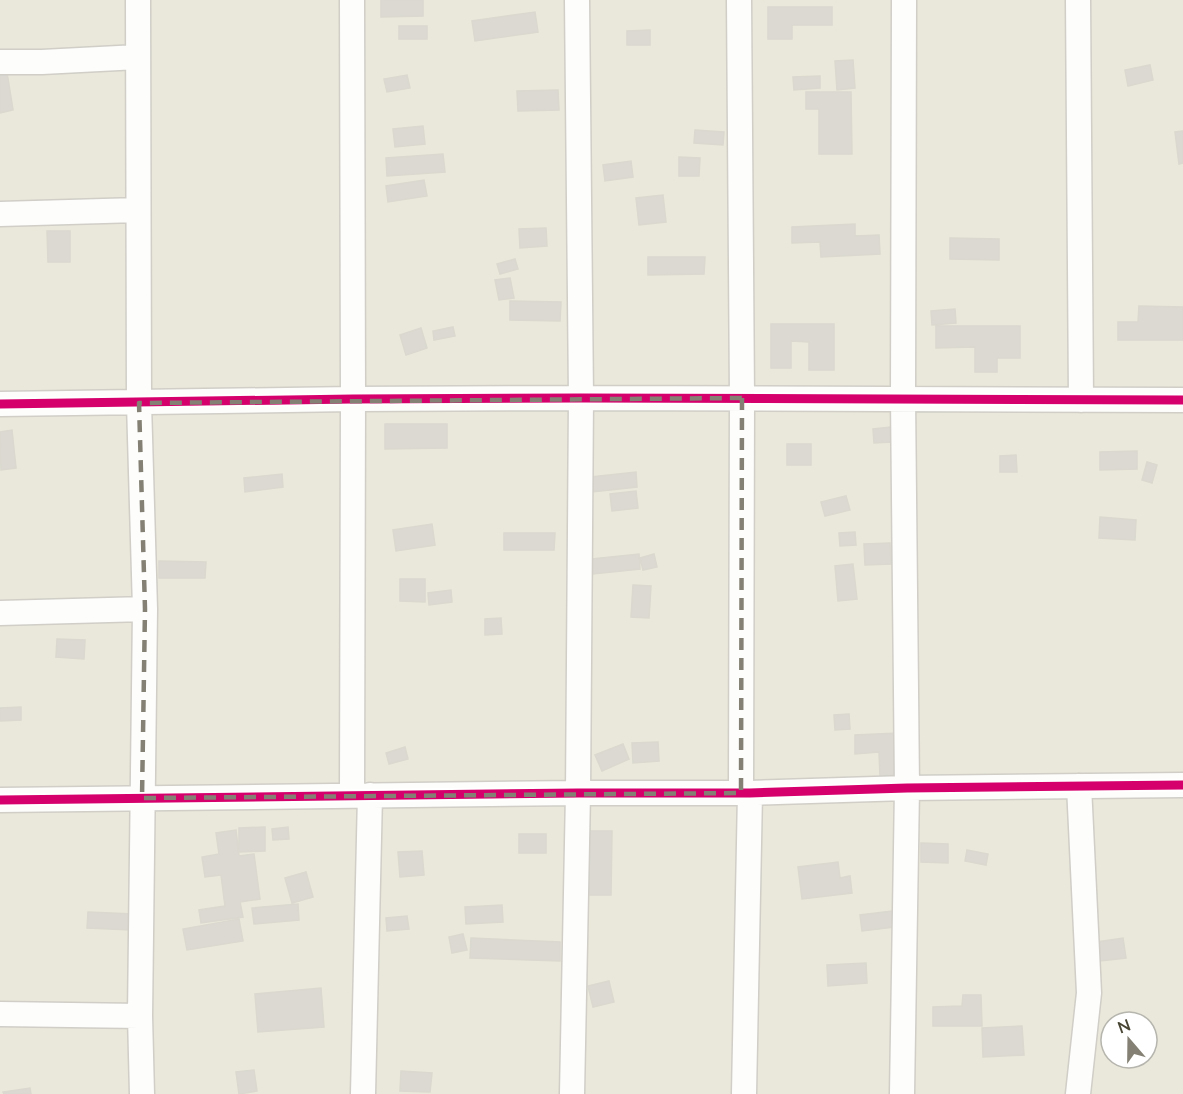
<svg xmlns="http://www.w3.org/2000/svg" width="1183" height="1094" font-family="Lato,sans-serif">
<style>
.residential{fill:#eae8da;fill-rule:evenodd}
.building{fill:#dbd9d2;stroke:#dad8cf;stroke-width:1.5}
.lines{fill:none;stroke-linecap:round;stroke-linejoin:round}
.minor-casing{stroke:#d0cec7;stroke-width:27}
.minor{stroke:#fdfdfc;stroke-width:24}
.cycleway-casing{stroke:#fff;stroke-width:13}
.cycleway{stroke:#d6006c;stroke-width:9}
.marked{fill:none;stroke:#848174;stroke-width:4.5;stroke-dasharray:12 8;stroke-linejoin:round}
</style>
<rect width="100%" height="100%" fill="#f2f0ea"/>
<path class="residential" d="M0 0H1183V1094H0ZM1111 1022H1147V1058H1111Z"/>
<path class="building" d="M381 0H423V16L381 17Z
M768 7H832V25H792V39H768Z
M535 12 538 32 475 41 472 21Z
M399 26H427V39H399Z
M650 30V45H627V31Z
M853 60 855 88 837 90 835 61Z
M1150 65 1153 80 1128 86 1125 70Z
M6 66 13 110 0 113V67Z
M407 75 410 88 387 92 384 79Z
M820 76V88L794 90 793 77Z
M558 90 559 110 518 111 517 91Z
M806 92H851L852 154H819V109H806Z
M423 126 425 144 395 147 393 129Z
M695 130 724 132 723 145 694 143Z
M1183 131V163L1179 164 1175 132Z
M443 154 445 172 387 176 386 158Z
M679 157 700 158 699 176H679Z
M631 161 633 177 605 181 603 165Z
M424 180 427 196 388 202 386 186Z
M663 195 666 222 639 225 636 198Z
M855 224V236L879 235 880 254 821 257 820 242 792 243V227Z
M546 228 547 246 520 248 519 229Z
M47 231H70V262H48Z
M950 238 999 239V260L950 259Z
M648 257H705L704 274 648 275Z
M515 259 518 269 500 274 497 264Z
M510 278 514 298 499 300 495 280Z
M510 301 561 302 560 321 510 320Z
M1139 306 1183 307V340H1118V322H1138Z
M955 309 956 323 932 325 931 311Z
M771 324H834V370H809V342L791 341V368H771Z
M936 326H1020V358H997V372H975V347L936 348Z
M453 327 455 336 434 340 433 331Z
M421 328 427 348 406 355 400 335Z
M385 424H447V448L385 449Z
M891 427 892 442 874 443 873 429Z
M12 430 16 468 1 470 0 432Z
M787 444H811V465H787Z
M1137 451V469L1100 470V452Z
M1016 455 1017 472H1000V456Z
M1147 462 1157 465 1152 483 1142 480Z
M636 472 637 487 592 492 591 477Z
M282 474 283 487 245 492 244 478Z
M636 491 638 508 612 511 610 494Z
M846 496 850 510 825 516 821 502Z
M1100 517 1136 520 1135 540 1099 538Z
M432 524 435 545 396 551 393 530Z
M855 532 856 545 840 546 839 533Z
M504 533H555L554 550H504Z
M890 543 891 564 865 565 864 544Z
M639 554 640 569 593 574 592 559Z
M654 554 657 567 643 570 640 558Z
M159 561 206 562 205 578H159Z
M853 564 857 599 838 601 835 566Z
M400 579H425V602L400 601Z
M633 585 651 586 649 618 631 617Z
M451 590 452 602 429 605 428 593Z
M501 618 502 634 485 635V619Z
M57 639 85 640 84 659 56 657Z
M21 707V720L0 721V708Z
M849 714 850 729 835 730 834 715Z
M898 733 900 775 880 776 879 752 855 754V735Z
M658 742 659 761 633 763 632 743Z
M623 744 629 759 602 771 595 755Z
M405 747 408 759 389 764 386 753Z
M265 827V851L239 852V828Z
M288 827 289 839 273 840 272 829Z
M236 830 239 856 254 854 260 899 240 902 243 917 201 923 199 910 225 906 221 875 205 877 202 857 219 854 216 833Z
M589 831H612L611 895H588Z
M519 834H546V853H519Z
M921 843 948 844V863L921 862Z
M967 850 988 854 986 865 965 861Z
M422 851 424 875 400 877 398 852Z
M838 862 840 878 850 876 852 893 802 899 798 867Z
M306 872 313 897 292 903 285 878Z
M298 904 299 920 254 924 252 908Z
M502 905 503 922 466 924 465 907Z
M892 911 894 927 862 931 860 915Z
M88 912 133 914 132 930 87 928Z
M407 916 409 929 387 931 386 918Z
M239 919 243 941 187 950 183 929Z
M463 934 467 950 452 953 449 937Z
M471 938 560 942V961L470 958Z
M1123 938 1126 958 1100 961 1097 942Z
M866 963 867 983 828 986 827 965Z
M609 981 614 1002 593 1007 588 986Z
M321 988 324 1027 258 1032 255 994Z
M963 995H981L982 1026H933V1007L962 1006Z
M1022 1026 1024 1055 983 1057 982 1028Z
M254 1070 257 1091 239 1094 236 1072Z
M401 1071 432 1073 430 1092 400 1091Z
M30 1088 31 1094H4L3 1092Z"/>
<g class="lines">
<g class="minor-casing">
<path id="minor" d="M138 0 139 403 145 609 140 1016 142 1094
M352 0 353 399 352 795
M739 0 742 398 741 793
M1078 0 1081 400
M0 62H42L138 57
M0 214 138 210
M0 404 353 399 581 398 1183 400
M0 613 145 609
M0 800 578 793H750L907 788 1183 785
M0 1014 140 1016
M363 1094 370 795
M572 1094 578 793 581 398 577 0
M744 1094 750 793
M902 1094 907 788 903 398 904 0
M1078 1094 1089 993 1079 786"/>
</g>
<use href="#minor" class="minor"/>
<g class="cycleway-casing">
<path id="cycleway" d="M0 404 353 399 581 398 1183 400
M0 800 578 793H750L907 788 1183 785"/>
</g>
<use href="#cycleway" class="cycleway"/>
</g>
<path class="marked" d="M742 398 741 793 142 798 145 609 139 403Z"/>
<g transform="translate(1129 1040) rotate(340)"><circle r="28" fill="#ffffff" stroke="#b6b5ae" stroke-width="1.5"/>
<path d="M0-4.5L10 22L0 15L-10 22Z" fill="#848174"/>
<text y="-9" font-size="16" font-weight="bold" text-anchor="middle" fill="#484534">N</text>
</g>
</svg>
